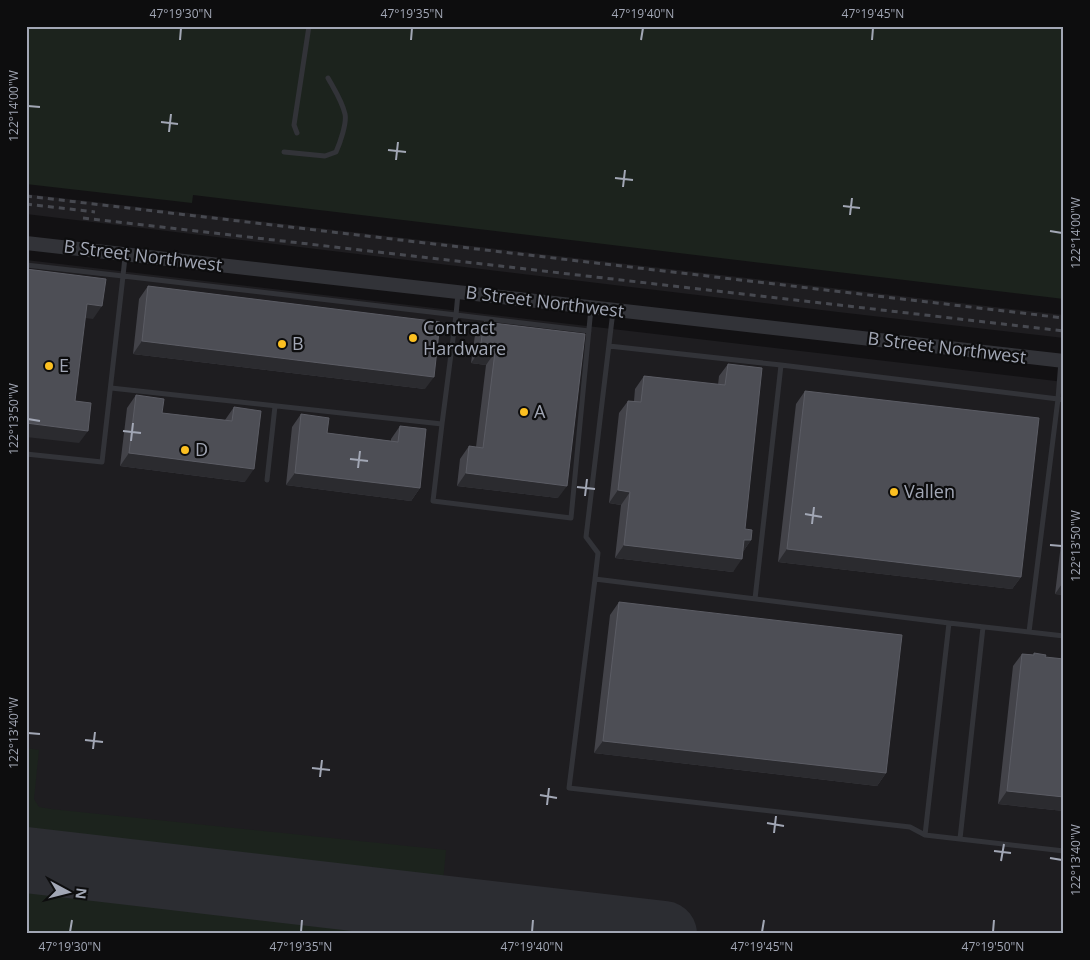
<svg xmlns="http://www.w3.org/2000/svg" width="1090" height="960" font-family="'Open Sans',sans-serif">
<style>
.built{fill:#1e1d20}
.green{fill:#1c231d}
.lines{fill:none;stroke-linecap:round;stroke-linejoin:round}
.taxiway{stroke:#2c2d32;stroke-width:26}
.runway{stroke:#2c2d32;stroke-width:66}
.service{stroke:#323338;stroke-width:5}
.tertiary{stroke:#323338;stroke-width:14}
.rail{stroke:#474950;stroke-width:3;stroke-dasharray:6 5;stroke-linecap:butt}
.wall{fill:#434349}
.shaded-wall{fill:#2b2b2f}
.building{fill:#4d4e55;stroke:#5b5c64}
.ticks{fill:none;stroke:#a2a7b5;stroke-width:2}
.poi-dot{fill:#fcc021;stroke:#0d0d0e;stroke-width:2}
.labels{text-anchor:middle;stroke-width:4.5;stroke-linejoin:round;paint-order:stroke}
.street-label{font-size:18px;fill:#a2a7b5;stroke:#0d0d0e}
.poi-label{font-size:18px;fill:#a2a7b5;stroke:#0d0d0e;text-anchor:start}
.neatline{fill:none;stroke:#a2a7b5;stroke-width:2}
.ticks-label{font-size:12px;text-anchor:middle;fill:#a2a7b5}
</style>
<rect width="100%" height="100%" fill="#121113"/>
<path class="built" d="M26 194 1064 315V338L838 312 26 214Z
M26 260 1064 382V934H26Z"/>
<path class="green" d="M26 26H1064V299L193 195 192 203 26 184Z
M26 748 39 750 34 799 39 807 51 809 446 850 442 892 386 888 26 842Z
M26 880 349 917 367 926 374 934H26Z
M427 926 494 934H412Z"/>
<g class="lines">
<path class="taxiway" d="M391 934 394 903"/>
<path class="runway" d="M26 860 664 934"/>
<path class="service" d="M297 133 294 125 309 26
M284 152 325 156 336 152C340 143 347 123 345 114 342 101 334 89 328 78
M125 257 123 276 456 315 442 424
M26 265 123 276 102 462 26 454
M458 293 456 315 589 331
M609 346 781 365 755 599
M1061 361 1058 399 1064 400
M781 365 1058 399 1029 632
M111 388 442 424 433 501 571 518 591 308
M267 480 275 406
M595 579 598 553 586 537 613 311
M1064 636 949 623 925 835 1064 851
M925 835 910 827 569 788 595 579 949 623
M960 839 983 627"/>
<path class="tertiary" d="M26 243 1064 361"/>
<path class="rail" d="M26 196 1064 318
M26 204 95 212
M83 218 1064 331"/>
</g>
<path class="wall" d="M148 286 425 389 133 354 139 299Z
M484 322 558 498 457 486 460 459 469 446 476 447 486 365 471 363 475 335Z
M728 364 745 529 751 540 742 553 733 572 615 558 621 505 609 503 619 413 628 401H634L635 389 644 376 718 385 719 376Z
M805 391 1021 577 1012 589 778 562 796 404Z
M136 395 162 413 225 420 234 407 245 482 120 466 127 408Z
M301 414 327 433 391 441V439L400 426 420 488 411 501 286 485 292 427Z
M1064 519V595L1055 594Z
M619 602 886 773 877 786 594 753 610 615Z
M1034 653 1064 811 998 804 1013 666 1022 654 1033 655Z"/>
<path class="shaded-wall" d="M87 304 102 306 93 319 78 317Z
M142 341 434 377 425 389 133 354Z
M480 350 495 352 486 365 471 363Z
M26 423 88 431 79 443 26 437Z
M129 453 254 469 245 482 120 466Z
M295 473 420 488 411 501 286 485Z
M466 473 567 486 558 498 457 486Z
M618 490 630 492 621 505 609 503Z
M744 540H751L742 553Z
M624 545 742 559 733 572 615 558Z
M787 549 1021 577 1012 589 778 562Z
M1064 581V595L1055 594Z
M603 741 886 773 877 786 594 753Z
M1007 791 1064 797V811L998 804Z"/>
<path class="building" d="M26 269 106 279 102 306 87 304 75 401 91 403 88 431 26 423Z
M148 286 440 322 434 377 142 341Z
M484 322 585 334 567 486 466 473 469 446 483 448 495 352 480 350Z
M728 364 762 368 745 529 752 530 751 540H744L742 559 624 545 630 492 618 490 628 401 641 402 644 376 725 385Z
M805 391 1039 418 1021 577 787 549Z
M136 395 164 399 162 413 232 421 234 407 261 411 254 469 129 453Z
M301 414 329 418 327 433 398 442 400 426 426 429 420 488 295 473Z
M619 602 902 635 886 773 603 741Z
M1034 653 1046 655 1045 657 1064 659V797L1007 791 1022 654 1034 655Z"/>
<path class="ticks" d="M180 40 181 28M411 40 412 28M641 40 643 28M872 40 873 28M28 106 40 107M161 122 178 124M169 132 171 114M388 150 406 152M396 160 398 142M615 178 633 180M623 187 625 170M843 206 860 208M850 215 852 198M1050 231 1062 233M28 419 40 421M123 431 141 433M131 441 133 423M350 459 368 461M358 468 360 451M577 487 595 489M585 496 587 479M805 514 822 517M812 524 814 507M1050 545 1062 546M28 733 40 734M85 740 103 742M93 749 95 732M312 768 330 770M320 777 322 760M540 795 557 798M547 805 549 788M767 823 784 826M774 833 776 816M994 851 1011 853M1050 858 1062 860M1001 861 1004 844M70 932 72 920M301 932 302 920M532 932 533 920M762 932 764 920M993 932 994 920"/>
<g class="poi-dot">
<circle cx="413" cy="338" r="5"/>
<circle cx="282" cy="344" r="5"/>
<circle cx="49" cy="366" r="5"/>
<circle cx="524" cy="412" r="5"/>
<circle cx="185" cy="450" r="5"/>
<circle cx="894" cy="492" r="5"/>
</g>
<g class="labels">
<g class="street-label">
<text transform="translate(143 256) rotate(7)" y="6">B Street Northwest</text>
<text transform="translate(545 302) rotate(7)" y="6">B Street Northwest</text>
<text transform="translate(947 348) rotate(7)" y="6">B Street Northwest</text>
</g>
<g class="poi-label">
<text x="423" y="334">Contract<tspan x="423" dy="21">Hardware</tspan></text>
<text x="292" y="350">B</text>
<text x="59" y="372">E</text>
<text x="534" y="418">A</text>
<text x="195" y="456">D</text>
<text x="904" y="498">Vallen</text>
</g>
</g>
<rect width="1090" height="960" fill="none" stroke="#0d0d0e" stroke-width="55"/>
<g transform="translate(68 892) rotate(97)" stroke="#0d0d0e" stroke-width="4" paint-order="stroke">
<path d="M0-4L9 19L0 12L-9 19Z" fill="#a2a7b5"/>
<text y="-8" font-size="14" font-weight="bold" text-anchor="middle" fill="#a2a7b5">N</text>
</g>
<rect x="28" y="28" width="1034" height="904" class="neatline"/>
<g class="ticks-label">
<text x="181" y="18">47°19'30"N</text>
<text x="412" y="18">47°19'35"N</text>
<text x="643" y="18">47°19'40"N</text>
<text x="873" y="18">47°19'45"N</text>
<text transform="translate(14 106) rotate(-90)" y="4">122°14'00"W</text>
<text transform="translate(1076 233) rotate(-90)" y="4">122°14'00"W</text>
<text transform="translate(14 419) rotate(-90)" y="4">122°13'50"W</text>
<text transform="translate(1076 546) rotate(-90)" y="4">122°13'50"W</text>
<text transform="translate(14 733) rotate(-90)" y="4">122°13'40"W</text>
<text transform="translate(1076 860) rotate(-90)" y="4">122°13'40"W</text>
<text x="70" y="951">47°19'30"N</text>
<text x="301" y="951">47°19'35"N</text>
<text x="532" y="951">47°19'40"N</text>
<text x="762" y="951">47°19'45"N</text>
<text x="993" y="951">47°19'50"N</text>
</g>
</svg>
